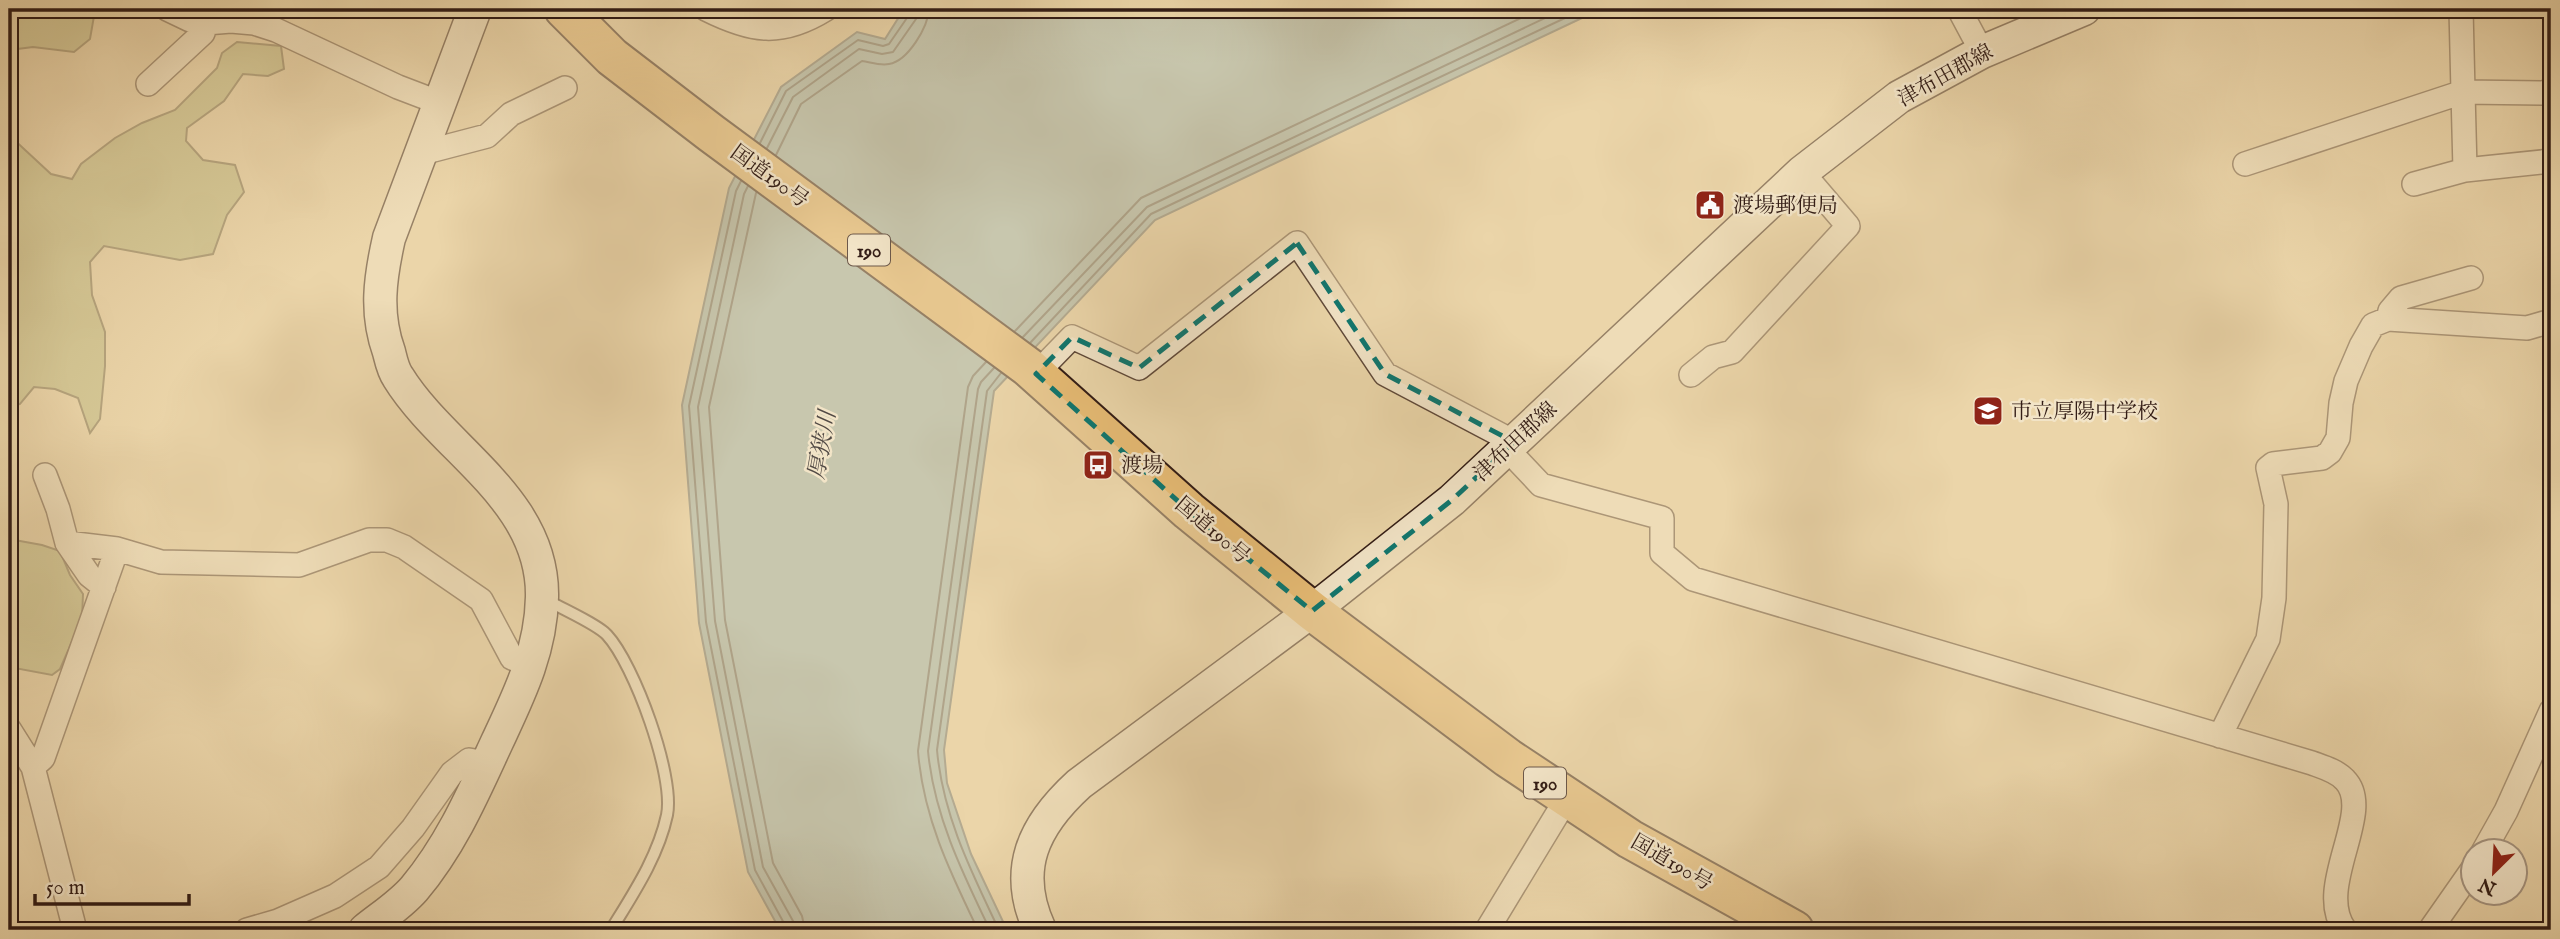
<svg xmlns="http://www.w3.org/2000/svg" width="2560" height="939" font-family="'IM FELL English','Noto Serif JP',serif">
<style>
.green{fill:#bebc84;stroke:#786c4c;stroke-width:2}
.water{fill:#9eb6b4;stroke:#737874;stroke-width:2}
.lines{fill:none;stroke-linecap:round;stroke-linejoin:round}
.shore{stroke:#686964;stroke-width:2}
.lane-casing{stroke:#604a3a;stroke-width:14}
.street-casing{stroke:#604a3a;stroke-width:26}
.secondary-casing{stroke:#321c15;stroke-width:35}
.highway-casing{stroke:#321c15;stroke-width:42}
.lane{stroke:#f2e4c7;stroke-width:10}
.street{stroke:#f2e4c7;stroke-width:23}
.secondary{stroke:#f2e4c7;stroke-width:32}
.highway{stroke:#e6bb74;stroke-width:38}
.marked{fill:none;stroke:#0f766e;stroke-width:5;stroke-dasharray:14 9;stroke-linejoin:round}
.labels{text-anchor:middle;stroke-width:5;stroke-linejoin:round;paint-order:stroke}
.shield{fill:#f2e4c7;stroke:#6c584a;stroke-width:2}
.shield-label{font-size:19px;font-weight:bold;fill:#321c15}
.street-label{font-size:21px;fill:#321c15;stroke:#f2e4c7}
.poi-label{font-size:21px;fill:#321c15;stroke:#f2e4c7;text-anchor:start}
.water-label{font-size:23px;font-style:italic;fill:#524a45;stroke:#f2e4c7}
</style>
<rect width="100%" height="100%" fill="#ebd6a9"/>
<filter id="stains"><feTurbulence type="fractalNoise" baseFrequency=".00286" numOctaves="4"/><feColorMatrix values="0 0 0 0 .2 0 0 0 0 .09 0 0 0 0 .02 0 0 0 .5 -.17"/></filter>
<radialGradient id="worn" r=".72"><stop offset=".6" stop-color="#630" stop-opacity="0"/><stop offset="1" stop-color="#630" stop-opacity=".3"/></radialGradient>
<path class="green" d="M9 9H105L94 16 90 39 74 52 33 47 9 50Z
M237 42 281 46 284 69 268 76 243 74 224 101 187 128 186 141 203 160 235 165 244 192 227 215 213 254 180 260 104 246 90 262 92 295 105 332V366L100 419 90 433 78 398 55 389 34 387 20 404 9 408V135L51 174 72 179 81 164 115 138 142 123 175 110 217 68 222 53Z
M9 539 42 545 60 551 70 575 83 594 82 619 60 669 52 675 9 667Z"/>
<path class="water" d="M904 9H1601L1155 220 994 391 944 750 947 783 971 854 1007 930H780L748 872 699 623 682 405 729 188 781 87 857 32 885 39Z"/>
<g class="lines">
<path class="shore" d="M760 143 786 91 858 40 883 46 889 44 909 15 910 9
M767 148 793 97 859 49 882 54 893 52 916 19 918 9
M776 155 801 104 862 61C870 62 880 66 889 64 908 61 928 27 929 9
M741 181 736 191 689 406 706 622 755 870 785 925 786 930
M748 186 744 194 698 407 715 621 763 867 793 921 795 930
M756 193 709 407 725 620 773 863 802 916 805 930
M1015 331 1141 198 1540 9
M1023 337 1147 207 1564 9
M1030 343 1151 214 1584 9
M978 930C950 872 923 817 918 751L968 387 973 376 986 362
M990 930C962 872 934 815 928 751L978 389 981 382 994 368
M999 930C971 871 943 816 937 750L987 391 1001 373"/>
<g class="lane-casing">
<path id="lane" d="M547 600C562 609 597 624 607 635 634 664 675 776 667 815 658 857 633 894 611 930"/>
</g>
<g class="street-casing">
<path id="street" d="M167 9 190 20 206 23
M706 9C752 32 781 37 826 9
M1959 9 1982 52
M148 84 203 33 206 23 231 21 254 23 276 30 398 87 440 103
M2551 93 2463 92 2465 170 2551 161
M422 153 487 136 511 114 565 88
M2245 164 2463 92 2461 9
M2414 184 2465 170
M2388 319 2390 311 2401 298 2471 278
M1036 374 1072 337 1139 368 1297 243 1385 374 1514 442
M1691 375 1713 357 1732 352 1848 226 1802 172
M1508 450 1541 485 1662 518V553L1693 579 2312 763C2323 767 2337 771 2345 780 2376 812 2313 887 2345 930
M45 475 58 509 67 543 117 549 161 562 299 565 369 540H387L404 547 481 600 512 658 531 666
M67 543 89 575 104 587
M9 729 33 767 75 930
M2220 736 2268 639 2274 598 2276 504 2268 468 2273 464 2322 458 2330 452 2338 438 2341 403 2346 381 2361 346 2373 325 2388 319 2527 328 2551 321
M33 767 43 758 117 549
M2483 852 2506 811 2551 711
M247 930 278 921 335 896 379 867 413 828 452 773 469 760 487 763
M1487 930 1567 798
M2430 930 2472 870"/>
</g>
<g class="secondary-casing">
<path id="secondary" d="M365 930C381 917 400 905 414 889 451 845 473 794 497 742 519 695 541 651 542 597 544 499 443 450 398 377 393 370 391 360 389 352 375 313 380 278 389 238L475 9
M1040 930C1012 870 1033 826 1079 784L1312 611 1452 500 1802 172 1899 97 1982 52 2084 9"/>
</g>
<g class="highway-casing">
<path id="highway" d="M564 9 612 57 711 133 1028 367 1189 511 1312 611 1508 758 1630 839 1794 930"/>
</g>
<use href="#lane" class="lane"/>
<use href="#street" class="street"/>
<use href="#secondary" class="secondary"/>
<use href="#highway" class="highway"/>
</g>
<path d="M0 0H2560V939H0ZM1297 243 1385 374 1514 442 1452 500 1312 611 1189 511 1036 374 1072 337 1139 368Z" fill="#ebd6a9" fill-opacity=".55" fill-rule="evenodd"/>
<path class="marked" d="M1297 243 1385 374 1514 442 1452 500 1312 611 1189 511 1036 374 1072 337 1139 368Z"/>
<defs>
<g id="civic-square" transform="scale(1.575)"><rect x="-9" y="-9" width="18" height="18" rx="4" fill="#8f2418" stroke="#f2e4c7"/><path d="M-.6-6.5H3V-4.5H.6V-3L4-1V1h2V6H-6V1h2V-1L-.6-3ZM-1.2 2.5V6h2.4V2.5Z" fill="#fff"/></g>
<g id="school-square" transform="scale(1.575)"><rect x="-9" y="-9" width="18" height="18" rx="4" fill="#8f2418" stroke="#f2e4c7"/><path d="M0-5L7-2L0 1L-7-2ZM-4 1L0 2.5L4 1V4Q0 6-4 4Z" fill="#fff"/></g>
<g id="bus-square" transform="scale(1.575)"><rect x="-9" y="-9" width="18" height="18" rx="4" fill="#8f2418" stroke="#f2e4c7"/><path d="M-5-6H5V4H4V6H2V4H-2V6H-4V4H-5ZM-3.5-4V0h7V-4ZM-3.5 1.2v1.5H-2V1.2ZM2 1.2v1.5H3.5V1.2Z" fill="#fff"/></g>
</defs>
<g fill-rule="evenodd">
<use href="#civic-square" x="1710" y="205"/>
<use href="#school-square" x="1988" y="411"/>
<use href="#bus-square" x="1098" y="465"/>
</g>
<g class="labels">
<g class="shield">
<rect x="848" y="234.5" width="42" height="31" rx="5"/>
<rect x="1524" y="767.5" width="42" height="31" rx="5"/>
</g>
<g class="shield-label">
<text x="869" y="257">190</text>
<text x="1545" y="790">190</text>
</g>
<g class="street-label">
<text transform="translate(1945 75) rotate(-29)" y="7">津布田郡線</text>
<text transform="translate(770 176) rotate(36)" y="7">国道190号</text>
<text transform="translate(1515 441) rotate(-43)" y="7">津布田郡線</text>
<text transform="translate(1213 530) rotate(40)" y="7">国道190号</text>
<text transform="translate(1672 862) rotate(30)" y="7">国道190号</text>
</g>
<g class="poi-label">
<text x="1733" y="212">渡場郵便局</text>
<text x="2011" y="418">市立厚陽中学校</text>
<text x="1121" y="472">渡場</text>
</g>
<g class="water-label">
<text transform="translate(821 445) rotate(-80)" y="8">厚狭川</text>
</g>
</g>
<rect width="2560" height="939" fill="none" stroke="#ebd6a9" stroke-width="35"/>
<rect x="10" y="10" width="2539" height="918" fill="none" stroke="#321c15" stroke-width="3.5"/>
<rect x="18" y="18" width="2525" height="904" fill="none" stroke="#321c15" stroke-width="2"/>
<g transform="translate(2494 872) rotate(204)"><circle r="33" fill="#f2e4c7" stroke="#a59480" stroke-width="2"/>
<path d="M0-5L12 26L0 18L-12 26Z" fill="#8f2418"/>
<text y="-10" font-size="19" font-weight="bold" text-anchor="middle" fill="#321c15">N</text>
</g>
<path d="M35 894v10h154v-10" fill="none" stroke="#321c15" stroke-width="3.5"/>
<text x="46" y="894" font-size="21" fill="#321c15" stroke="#f2e4c7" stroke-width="5" paint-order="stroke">50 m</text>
<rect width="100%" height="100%" filter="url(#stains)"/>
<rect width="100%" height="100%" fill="url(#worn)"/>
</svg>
